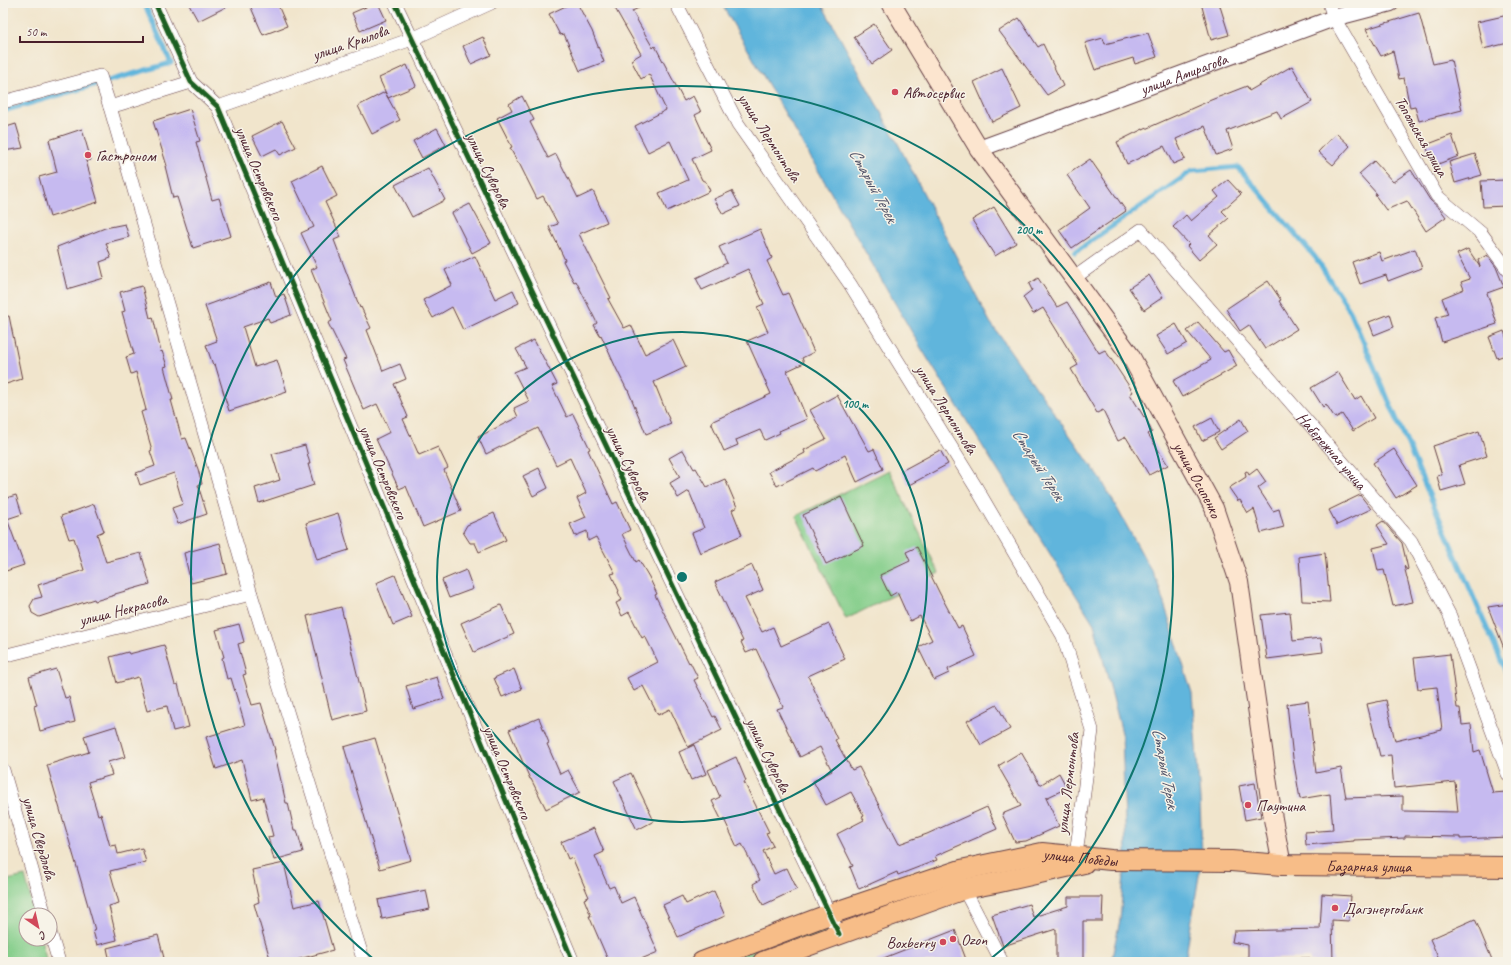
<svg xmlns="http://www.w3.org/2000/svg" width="1511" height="965" font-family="Caveat,sans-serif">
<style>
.green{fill:#84ce8a;stroke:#67765a}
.water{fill:#60b5dc;stroke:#556a84}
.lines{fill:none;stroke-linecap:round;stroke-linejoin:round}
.stream{stroke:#60b5dc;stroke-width:5}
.building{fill:#c6baf0}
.minor-casing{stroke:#633d43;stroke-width:14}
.tertiary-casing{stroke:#633d43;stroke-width:18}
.secondary-casing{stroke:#633d43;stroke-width:20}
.primary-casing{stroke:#633d43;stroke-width:22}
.minor{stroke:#fff;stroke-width:13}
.tertiary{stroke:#fff;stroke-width:16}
.secondary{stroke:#fce5cf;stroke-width:18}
.primary{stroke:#f7bd88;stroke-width:20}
.cycleway-casing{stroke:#f7f3e8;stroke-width:8}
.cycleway{stroke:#1b5e20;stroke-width:5}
.ring{fill:none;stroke:#0f766e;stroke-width:2}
.poi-dot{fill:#d1495b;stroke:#f7f3e8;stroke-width:1.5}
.labels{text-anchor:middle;stroke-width:3;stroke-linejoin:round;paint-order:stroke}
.street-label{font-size:16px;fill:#4a1f2b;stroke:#f7f3e8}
.poi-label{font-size:16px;fill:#4a1f2b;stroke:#f7f3e8;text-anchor:start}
.water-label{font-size:17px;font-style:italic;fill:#525469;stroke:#f7f3e8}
.centre{fill:#0f766e;stroke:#f7f3e8;stroke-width:2}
.ring-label{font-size:12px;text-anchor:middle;font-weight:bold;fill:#0f766e;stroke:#f7f3e8;stroke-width:3;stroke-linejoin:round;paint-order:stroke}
</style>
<rect width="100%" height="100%" fill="#f7f3e8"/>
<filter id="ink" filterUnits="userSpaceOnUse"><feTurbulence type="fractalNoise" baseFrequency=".025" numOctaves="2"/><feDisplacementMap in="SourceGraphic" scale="8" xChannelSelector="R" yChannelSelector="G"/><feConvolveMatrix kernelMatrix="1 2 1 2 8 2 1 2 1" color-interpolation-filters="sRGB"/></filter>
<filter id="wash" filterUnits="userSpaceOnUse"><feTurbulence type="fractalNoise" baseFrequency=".012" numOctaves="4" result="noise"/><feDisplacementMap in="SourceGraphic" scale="16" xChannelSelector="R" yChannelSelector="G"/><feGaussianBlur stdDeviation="0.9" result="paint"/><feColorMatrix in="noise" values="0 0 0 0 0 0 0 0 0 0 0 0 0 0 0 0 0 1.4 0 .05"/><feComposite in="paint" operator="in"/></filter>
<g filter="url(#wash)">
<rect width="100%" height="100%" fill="#f1e5cc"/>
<path class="green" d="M889 470 939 573 846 619 796 516Z
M25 876 35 915H26V939H41L47 962H3V881Z
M829 922 834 931 749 962H720Z"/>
<path class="water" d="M721 3H821L895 138 990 322 1102 481 1157 581 1192 693 1200 800 1202 857 1185 962H1111L1120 920 1126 852 1122 733 1094 624 921 348Z"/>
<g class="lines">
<path class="stream" d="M3 111 171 63 144 3
M1075 252 1192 171 1238 167 1315 257 1350 311 1508 677"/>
</g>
<g id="blocks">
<path class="building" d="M188 3H234L198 21Z
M249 3H277L287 26 263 35Z
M375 3H378L386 20 360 31 352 13Z
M572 3H577L592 31 604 62 580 71 564 34 560 35 549 14Z
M612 3H650L632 11 653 48 655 46 684 101 693 96 701 112 695 115 711 150 692 159 702 180 706 182 710 191 667 211 659 193 688 180 670 141 648 152 635 126 666 110 649 74 641 79 631 60 641 54Z
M1201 3H1219L1229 35 1211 40Z
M1419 13 1433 64 1451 60 1462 110 1419 121 1415 107 1410 108 1404 78 1399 79 1393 51 1381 56 1366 29Z
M1508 15V43L1483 49 1477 22Z
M1019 18 1038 47 1043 44 1063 86 1047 95 999 31Z
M874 24 892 50 872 64 854 37Z
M1148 33 1157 57 1135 64 1133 58 1095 70 1085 43 1103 38 1105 44Z
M483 37 491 55 471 64 463 46Z
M407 65 416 86 388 98 400 120 372 134 358 106 385 92 388 98 379 78Z
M1292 66 1312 102 1281 119 1277 111 1227 131 1233 149 1216 155 1205 126 1176 139 1185 159 1173 164 1164 146 1127 164 1117 142 1143 129V130L1211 100 1247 86 1249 91Z
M1002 68 1021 108 992 122 974 82Z
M522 96 534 120 530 122 548 158 556 154 578 198 593 191 607 222 579 234 611 298 608 299 624 328 631 325 645 354 673 340 686 367 654 382 671 424 646 434 628 390H627L616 368 601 335 600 336 594 325 597 323 576 281 574 282 563 261 565 260 549 227 558 224 543 196 537 199 519 163H518L510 148 512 147 497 118 512 110 509 104Z
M190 109 200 141 196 142 212 200 219 198 231 236 193 248 177 197 173 198 165 166H167L153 121Z
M282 121 296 147 280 155 276 149 262 156 252 136Z
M16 124 23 148 3 151V128Z
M437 128 446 145 422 158 413 141Z
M82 129 91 160 86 161 98 202 50 217 39 177 57 172 49 140Z
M1336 133 1350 146 1333 165 1318 152Z
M1452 135 1459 156 1433 166 1426 145Z
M1475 154 1482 175 1455 183 1449 162Z
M1090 159 1126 211 1072 248 1059 230 1090 208 1067 175Z
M1374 161 1393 182 1411 170 1430 200 1440 209 1446 217 1426 231 1407 201 1386 210 1375 195 1377 194 1359 174Z
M322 166 337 196 325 202 341 237 334 240 360 308 361 307 371 328 367 330 383 371 400 364 406 379 394 384 408 417 403 419 419 455 438 447 448 468 444 470 461 511 423 527 406 486 399 489 376 439 390 432 377 404 364 410 343 360 346 359 328 323 332 321 311 270 317 267 301 233 314 227 292 181Z
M428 168 445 200 412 217 395 185Z
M1228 180 1241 194 1222 211 1229 218 1209 235 1217 244 1199 260 1187 246 1189 244 1173 227 1186 215 1191 221 1219 197 1214 191Z
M1505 180 1506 206 1483 207 1481 181Z
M732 191 740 206 723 214 714 199Z
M470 204 491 243 472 253 452 213Z
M994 207 1016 243 995 256 972 220Z
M125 224 129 237 106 243 111 258 100 262 104 278 67 289 57 247 105 228Z
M760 229 772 258 767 261 783 295 788 293 814 352 802 358 804 363 787 371 807 419 779 431 780 433 765 440 760 430 736 440 738 445 724 451 711 422 771 394 747 341 768 332 757 307 764 304 748 269 702 290 696 278 727 263 719 247Z
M1415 249 1422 268 1388 281 1386 275 1360 284 1352 262 1379 252 1382 261Z
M1468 249 1480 267 1478 260 1487 255 1496 267 1504 287 1487 293 1497 324 1442 342 1435 318 1448 314 1442 298 1464 289 1461 282 1470 279 1457 254Z
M475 256 495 299 513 290 519 303 463 330 452 307 433 318 423 300 452 285 445 270Z
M1149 275 1163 297 1144 310 1129 288Z
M1038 278 1057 307 1067 302 1099 353 1105 350 1133 392 1130 394 1144 417 1145 416 1152 432 1148 434 1168 465 1149 475 1126 437 1118 441 1103 410 1097 413 1071 369 1078 365 1043 308 1033 314 1023 297 1032 290 1029 284Z
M1268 281 1281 300 1279 301 1297 329 1265 349 1249 325 1240 331 1226 309Z
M271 282 276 297 284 294 291 315 270 323 268 318 243 327 255 367 277 360 287 392 229 411 215 364 213 365 206 345 217 341 205 306Z
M142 286 150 318 153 317 161 352 162 351 167 366 164 367 173 400H171L182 439 186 438 198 469 202 484 198 485 207 514 178 524 172 508 183 504 174 473 140 485 136 473 155 466 150 451 152 450 141 412 146 410 136 372 131 374 126 357 134 354 122 312 125 311 120 292Z
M1390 314 1394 327 1374 335 1369 322Z
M9 316 22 379 3 385V317Z
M1198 322 1224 352 1228 350 1237 366 1182 397 1173 381 1211 360 1187 331Z
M1176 324 1187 343 1168 354 1156 336Z
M1504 331 1508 343V354L1497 358 1489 337Z
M534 340 557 384 552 386 567 417 573 414 590 449 588 450 613 504 617 502 630 530 622 534 636 562 639 560 649 577 657 594 655 595 689 663 690 662 698 678 694 680 713 717 715 716 722 730 688 747 670 709 658 715 643 686 634 691 627 678 658 662 645 636 642 638 629 612 622 616 616 603 622 600 618 592 619 591 611 574 615 573 596 537 588 541 587 531 575 536 570 524 586 517 577 498 586 493 570 458 556 465 538 428 486 454 478 437 518 417 514 408 529 401 514 372 526 367 516 349Z
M1338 372 1355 400 1361 396 1374 418 1353 431 1342 414 1335 418 1326 404 1323 407 1311 388Z
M837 395 853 424H854L869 451 874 449 883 469 857 482 845 455 815 471 813 468 777 486 769 472 805 453 804 450 826 439 810 410Z
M1212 418 1219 432 1202 441 1195 427Z
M1241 419 1248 431 1221 449 1214 438Z
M1479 431 1487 456 1459 465 1465 484 1441 491 1437 476 1442 475 1433 446Z
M305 445 310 464H308L314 485 259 503 255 488 280 480 272 454Z
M1394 449 1417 485 1396 498 1373 463Z
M683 450 694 469 696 468 707 487 725 479 737 507 732 510 742 535 700 553 692 533 704 528 689 491 678 498 670 483 680 477 669 458Z
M940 450 948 464 909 485 901 471Z
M539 468 548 488 533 496 523 476Z
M1257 469 1266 482 1258 488 1273 511 1279 509 1284 527 1261 533 1254 509 1248 513 1240 500 1238 501 1229 488 1246 477 1245 472 1247 471 1249 475Z
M16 495 22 514 7 519 24 565 3 572V499Z
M1360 495 1371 509 1337 525 1329 510Z
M841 497 864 546 826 564 803 515Z
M94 504 104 531 97 534 106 562 141 553 150 584 115 594V595L95 601 94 599 39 617 32 613 30 606 34 599 42 597 38 585 84 570 74 538 69 539 61 516Z
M338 513 349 550 317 560 306 523Z
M494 513 506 540 479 552 475 543H470L463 532 467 525Z
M1383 521 1402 543 1408 569 1407 570 1404 566 1413 602 1393 606 1384 570 1378 571 1373 548 1389 544 1377 525Z
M220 543 227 574 191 583 184 553Z
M917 547 939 592 958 628 962 626 976 656 948 669 949 673 934 680 918 647 932 640 920 616 910 621 897 592 890 596 880 575 910 561 906 552Z
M1325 553 1330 602 1302 601 1299 557Z
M752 565 763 590 745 598 762 632 773 627 781 646 829 624 845 659 808 676 837 739 835 740 852 770 859 767 899 844 927 834 987 807 997 829 935 856 937 860 898 875 897 872 859 889 850 867 853 866 837 834 864 820 862 817 864 816 851 792 826 805 813 781 832 771 820 747 800 757 777 709 783 707 756 649 746 653 741 642 743 641 715 582Z
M466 570 473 589 449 598 442 580Z
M395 575 412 617 393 625 376 583Z
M1508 604V655L1507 656 1488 607Z
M501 605 514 634 474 652 461 623Z
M341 607 366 711 332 720 307 616Z
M1290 612 1293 641 1321 638 1323 652 1267 659 1261 615Z
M239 624 244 642 238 644 246 674 243 675 252 705 261 703 275 750H274L286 803H288L294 830H297L303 852 274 860 268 837 273 836 263 797 252 800 242 760 216 769 206 737 245 725 231 678 227 679 222 658 224 657 216 630Z
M164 645 175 685 178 684 189 727 173 731 167 706 147 711 138 677 117 683 110 657 128 652 129 654Z
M1450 654 1457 708H1460L1462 725 1471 724 1474 752 1480 750 1493 793 1506 792 1508 811V837L1460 839V837L1405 836V838L1354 840V841L1306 845 1305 832 1333 830 1330 794 1300 799 1293 758 1287 704 1308 701 1316 773 1341 768 1346 798 1403 796V811L1458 812 1455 782 1394 788 1391 755 1380 756 1367 704 1386 700 1395 741 1442 730 1437 687 1418 689 1414 658Z
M56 669 65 698 69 697 75 722 40 731 34 706 37 705 29 677Z
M514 669 522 689 502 697 494 678Z
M437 677 444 699 413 709 406 686Z
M997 705 1010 729 981 745 967 721Z
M539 718 549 743 547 744 560 774 568 770 580 792 546 809 531 779H530L509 730Z
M116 726 125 757 108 762 112 775 88 782 98 815 101 814 110 846 116 845 118 854 142 848 146 862 110 871 119 903 109 906 117 940 97 945 93 931 95 930 81 881 47 765 89 752 84 736Z
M375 738 411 860 380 869 344 747Z
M694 745 706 774 691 780 679 752Z
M1021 752 1040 785 1059 773 1067 788 1046 798 1059 826 1026 841 1015 842 1002 814 1021 806 998 766Z
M736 757 746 781 744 782 769 832 766 833 773 846 763 851 774 874 787 868 797 889 763 905 753 884 760 880 742 844 737 847 724 819 722 821 712 801 720 797 708 770Z
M631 773 654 821 637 830 614 781Z
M1255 783 1261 817 1245 820 1239 786Z
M594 828 604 852 595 856 609 888 614 886 621 903 634 897 658 952 634 962H609L589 916H591L584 899 589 897 572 857 568 859 561 842Z
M284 863 294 907 319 901 333 950 288 962H271L254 904 259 902 252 870Z
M426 890 430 909 382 919 378 900Z
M714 891 725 916 678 937 663 905 682 896 686 904Z
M1322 894 1351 896 1349 921 1332 920 1333 962H1310V958L1266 959V962H1248V945L1232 942 1234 931 1320 929Z
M1068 897H1103L1102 921H1083V962H1056V929L1003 946 992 915 1029 904 1033 917 1068 906Z
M1475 919 1493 962H1440L1430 939Z
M955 930 967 962H877L876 961Z
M158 935 164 958 148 962H110L107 948Z"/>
</g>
</g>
<g filter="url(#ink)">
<use href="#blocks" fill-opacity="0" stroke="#633d43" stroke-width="1"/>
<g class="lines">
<g class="minor-casing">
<g id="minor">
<path d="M155 3 191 82 218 107 573 962"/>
<path d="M395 3 839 934"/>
<path d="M676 3 738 124 850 284 977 489 1063 636 1092 730 1075 863"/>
<path d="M1329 3 1334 18 1437 196 1481 233 1508 270"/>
<path d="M3 102 100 76 110 107 191 82"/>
<path d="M110 107 251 594 364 962"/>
<path d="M218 107 412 39 491 3"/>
<path id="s1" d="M1074 278 1141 230 1411 541 1450 616 1508 774"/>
<path d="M3 656 251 594"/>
<path d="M3 770 45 915"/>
<path d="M964 889 1002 962"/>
<path d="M50 932 59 962"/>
</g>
</g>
<g class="tertiary-casing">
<g id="tertiary">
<path id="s2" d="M979 149 1334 18 1391 3"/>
</g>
</g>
<g class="secondary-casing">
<g id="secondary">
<path id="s3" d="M891 3 979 149 1130 355 1214 508 1239 582 1273 819 1282 865"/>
</g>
</g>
<g class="primary-casing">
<g id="primary">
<path id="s4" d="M702 962 830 914 961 870 1042 853 1111 860 1231 861 1282 865 1508 867"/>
<path d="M763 962 964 889 995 883 1084 863"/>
</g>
</g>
<use href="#minor" class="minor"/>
<use href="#tertiary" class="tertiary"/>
<use href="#secondary" class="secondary"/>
<use href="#primary" class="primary"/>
<g class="cycleway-casing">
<path id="cycleway" d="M155 3 191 82 218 107 573 962
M395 3 839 934"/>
</g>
<use href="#cycleway" class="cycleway"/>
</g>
</g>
<g class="ring">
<circle cx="682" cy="577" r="245"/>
<path d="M376 961A491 491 0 1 1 988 961"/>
</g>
<g class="poi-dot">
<circle cx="895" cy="92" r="4"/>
<circle cx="88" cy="155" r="4"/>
<circle cx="1248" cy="805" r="4"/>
<circle cx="1335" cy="908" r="4"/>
<circle cx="953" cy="939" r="4"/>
<circle cx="943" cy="942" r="4"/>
</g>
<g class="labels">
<g class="street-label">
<text transform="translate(350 42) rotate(-19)" y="6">улица Крылова</text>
<text dy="6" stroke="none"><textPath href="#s2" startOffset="218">улица Амирагова</textPath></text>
<text transform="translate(1422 136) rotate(60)" y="6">Топольская улица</text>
<text transform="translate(770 137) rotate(57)" y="6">улица Лермонтова</text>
<text transform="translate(489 170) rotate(64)" y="6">улица Суворова</text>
<text transform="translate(260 173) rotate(67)" y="6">улица Островского</text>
<text transform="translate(947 409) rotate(58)" y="6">улица Лермонтова</text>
<text dy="6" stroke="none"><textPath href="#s1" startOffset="374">Набережная улица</textPath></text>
<text transform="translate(629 463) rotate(64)" y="6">улица Суворова</text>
<text transform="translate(384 472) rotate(67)" y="6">улица Островского</text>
<text dy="6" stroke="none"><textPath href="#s3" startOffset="568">улица Осипенко</textPath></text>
<text transform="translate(123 609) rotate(-14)" y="6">улица Некрасова</text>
<text transform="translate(769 755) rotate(64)" y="6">улица Суворова</text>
<text transform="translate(508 772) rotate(67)" y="6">улица Островского</text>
<text transform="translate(1067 783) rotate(-83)" y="6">улица Лермонтова</text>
<text transform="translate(40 838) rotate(74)" y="6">улица Свердлова</text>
<text dy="6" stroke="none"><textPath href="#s4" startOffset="396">улица Победы</textPath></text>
<text dy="6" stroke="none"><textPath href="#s4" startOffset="685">Базарная улица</textPath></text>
</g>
<g class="poi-label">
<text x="903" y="98">Автосервис</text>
<text x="96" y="161">Гастроном</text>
<text x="1256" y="811">Паутина</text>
<text x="1343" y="914">Дагэнергобанк</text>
<text x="961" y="945">Ozon</text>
<text x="935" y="948" text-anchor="end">Boxberry</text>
</g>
<g class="water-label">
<text transform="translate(874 185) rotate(61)" y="6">Старый Терек</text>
<text transform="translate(1039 464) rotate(57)" y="6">Старый Терек</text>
<text transform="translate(1166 768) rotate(79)" y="6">Старый Терек</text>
</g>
</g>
<circle cx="682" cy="577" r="6" class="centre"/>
<g class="ring-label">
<text x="1029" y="234">200 m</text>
<text x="855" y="408">100 m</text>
</g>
<rect width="1511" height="965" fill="none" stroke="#f7f3e8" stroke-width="16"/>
<g transform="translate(38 927) rotate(146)"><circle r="19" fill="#f7f3e8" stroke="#b29e9c"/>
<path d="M0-3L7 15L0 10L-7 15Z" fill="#d1495b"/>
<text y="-6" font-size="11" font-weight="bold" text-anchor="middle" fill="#4a1f2b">С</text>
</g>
<path d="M20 36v6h123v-6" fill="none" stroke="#4a1f2b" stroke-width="2"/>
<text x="26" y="36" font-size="12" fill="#4a1f2b" stroke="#f7f3e8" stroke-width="3" paint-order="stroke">50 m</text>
</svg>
